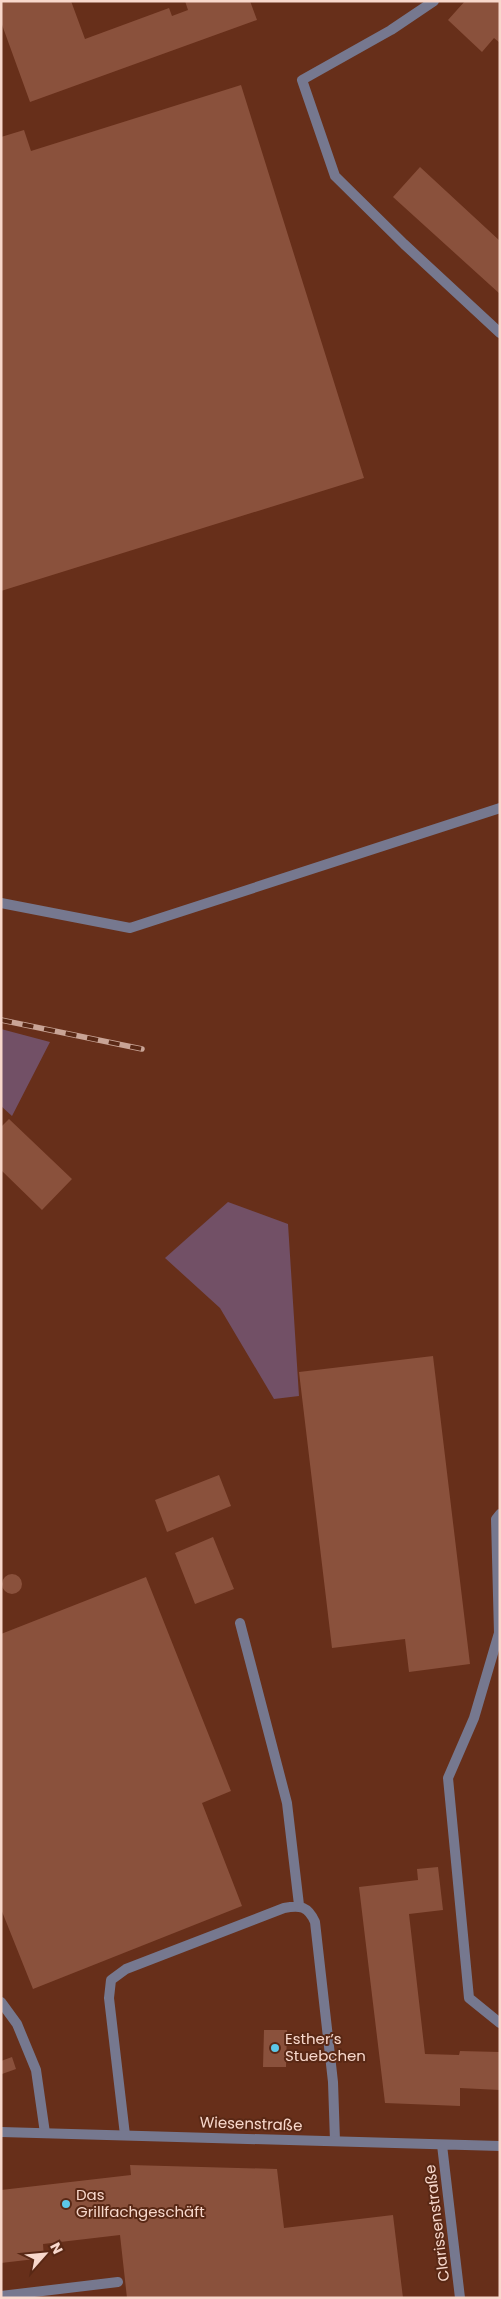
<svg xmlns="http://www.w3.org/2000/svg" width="501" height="2299" font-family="Poppins,sans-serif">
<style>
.built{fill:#672f1a}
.green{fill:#725066}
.building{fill:#8a513c}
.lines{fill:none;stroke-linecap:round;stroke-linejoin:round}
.lane{stroke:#76788f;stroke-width:10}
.street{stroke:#76788f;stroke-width:10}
.rail-casing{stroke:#c9a496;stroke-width:5.5}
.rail{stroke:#592815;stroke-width:4;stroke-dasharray:11;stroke-linecap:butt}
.poi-dot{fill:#5cc7e8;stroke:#592815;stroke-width:2}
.labels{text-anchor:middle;stroke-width:4;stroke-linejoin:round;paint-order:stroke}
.poi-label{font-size:15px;fill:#f8d8cc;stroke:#592815;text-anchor:start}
.street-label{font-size:15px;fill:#f8d8cc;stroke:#592815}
</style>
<rect width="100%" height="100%" fill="#592815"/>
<path class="built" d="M1 1H500V2298H1Z"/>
<path class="green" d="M1 1029 50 1042 12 1116 1 1106Z
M228 1202 288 1224 299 1396 274 1399 220 1308 165 1258Z"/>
<path class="building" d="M1 1H71L85 39 169 8 172 16 188 10 185 1H250L257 20 30 102 1 22Z
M465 1H500V43L494 38 482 52 448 20Z
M241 85 364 478 1 591V137L24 130 31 151Z
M420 167 500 241V294L393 197Z
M9 1119 72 1179 42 1210 1 1170V1127Z
M433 1356 470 1664 409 1672 405 1639 332 1648 299 1372Z
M219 1475 231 1506 167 1532 155 1500Z
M213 1537 234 1589 195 1604 175 1553Z
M2 1584a10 10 0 1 1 20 0a10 10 0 1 1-20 0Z
M146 1577 231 1791 202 1803 242 1906 33 1989 1 1909V1634Z
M438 1867 443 1910 409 1914 425 2054 459 2055 460 2051 500 2052V2090L460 2088V2106L385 2103 359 1887 418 1880 417 1869Z
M264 2030H287L286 2067H263Z
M12 2057 16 2069 2 2074 1 2061Z
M130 2165 277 2169 284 2228 393 2215 403 2298H127L120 2235 43 2244 44 2258 1 2263V2190L131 2175Z"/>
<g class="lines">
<path class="lane" d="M434 1 391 30 302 80 335 176 404 244 500 333
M1 903 130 928 500 808
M500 1514 496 1519 499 1633 474 1718 448 1778 469 1998 500 2023
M240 1623 287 1803 299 1905
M1 2002 17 2024 36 2070 45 2133
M125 2135 109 1998 111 1980 126 1969 284 1908C300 1905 308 1906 315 1922L333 2082 335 2141
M1 2296 118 2282"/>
<path class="street" d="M1 2132 500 2146
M442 2145 460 2298"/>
<g class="rail-casing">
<path id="rail" d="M1 1020 142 1049"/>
</g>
<use href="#rail" class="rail"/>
</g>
<g class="poi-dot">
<circle cx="275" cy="2048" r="5"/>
<circle cx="66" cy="2204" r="5"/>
</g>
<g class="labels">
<g class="poi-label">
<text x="285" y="2044">Esther’s<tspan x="285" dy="17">Stuebchen</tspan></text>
<text x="76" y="2200">Das<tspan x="76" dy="17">Grillfachgeschäft</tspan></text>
</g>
<g class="street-label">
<text transform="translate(251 2124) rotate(2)" y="5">Wiesenstraße</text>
<text transform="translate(437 2223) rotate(-97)" y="5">Clarissenstraße</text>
</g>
</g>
<rect width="501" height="2299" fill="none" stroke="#f8d8cc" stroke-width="5"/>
<g transform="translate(45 2254) rotate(63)" stroke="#592815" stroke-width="4" paint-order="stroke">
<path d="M0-4L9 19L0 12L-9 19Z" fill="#f8d8cc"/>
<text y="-8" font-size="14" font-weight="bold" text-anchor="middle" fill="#f8d8cc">N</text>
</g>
</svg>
